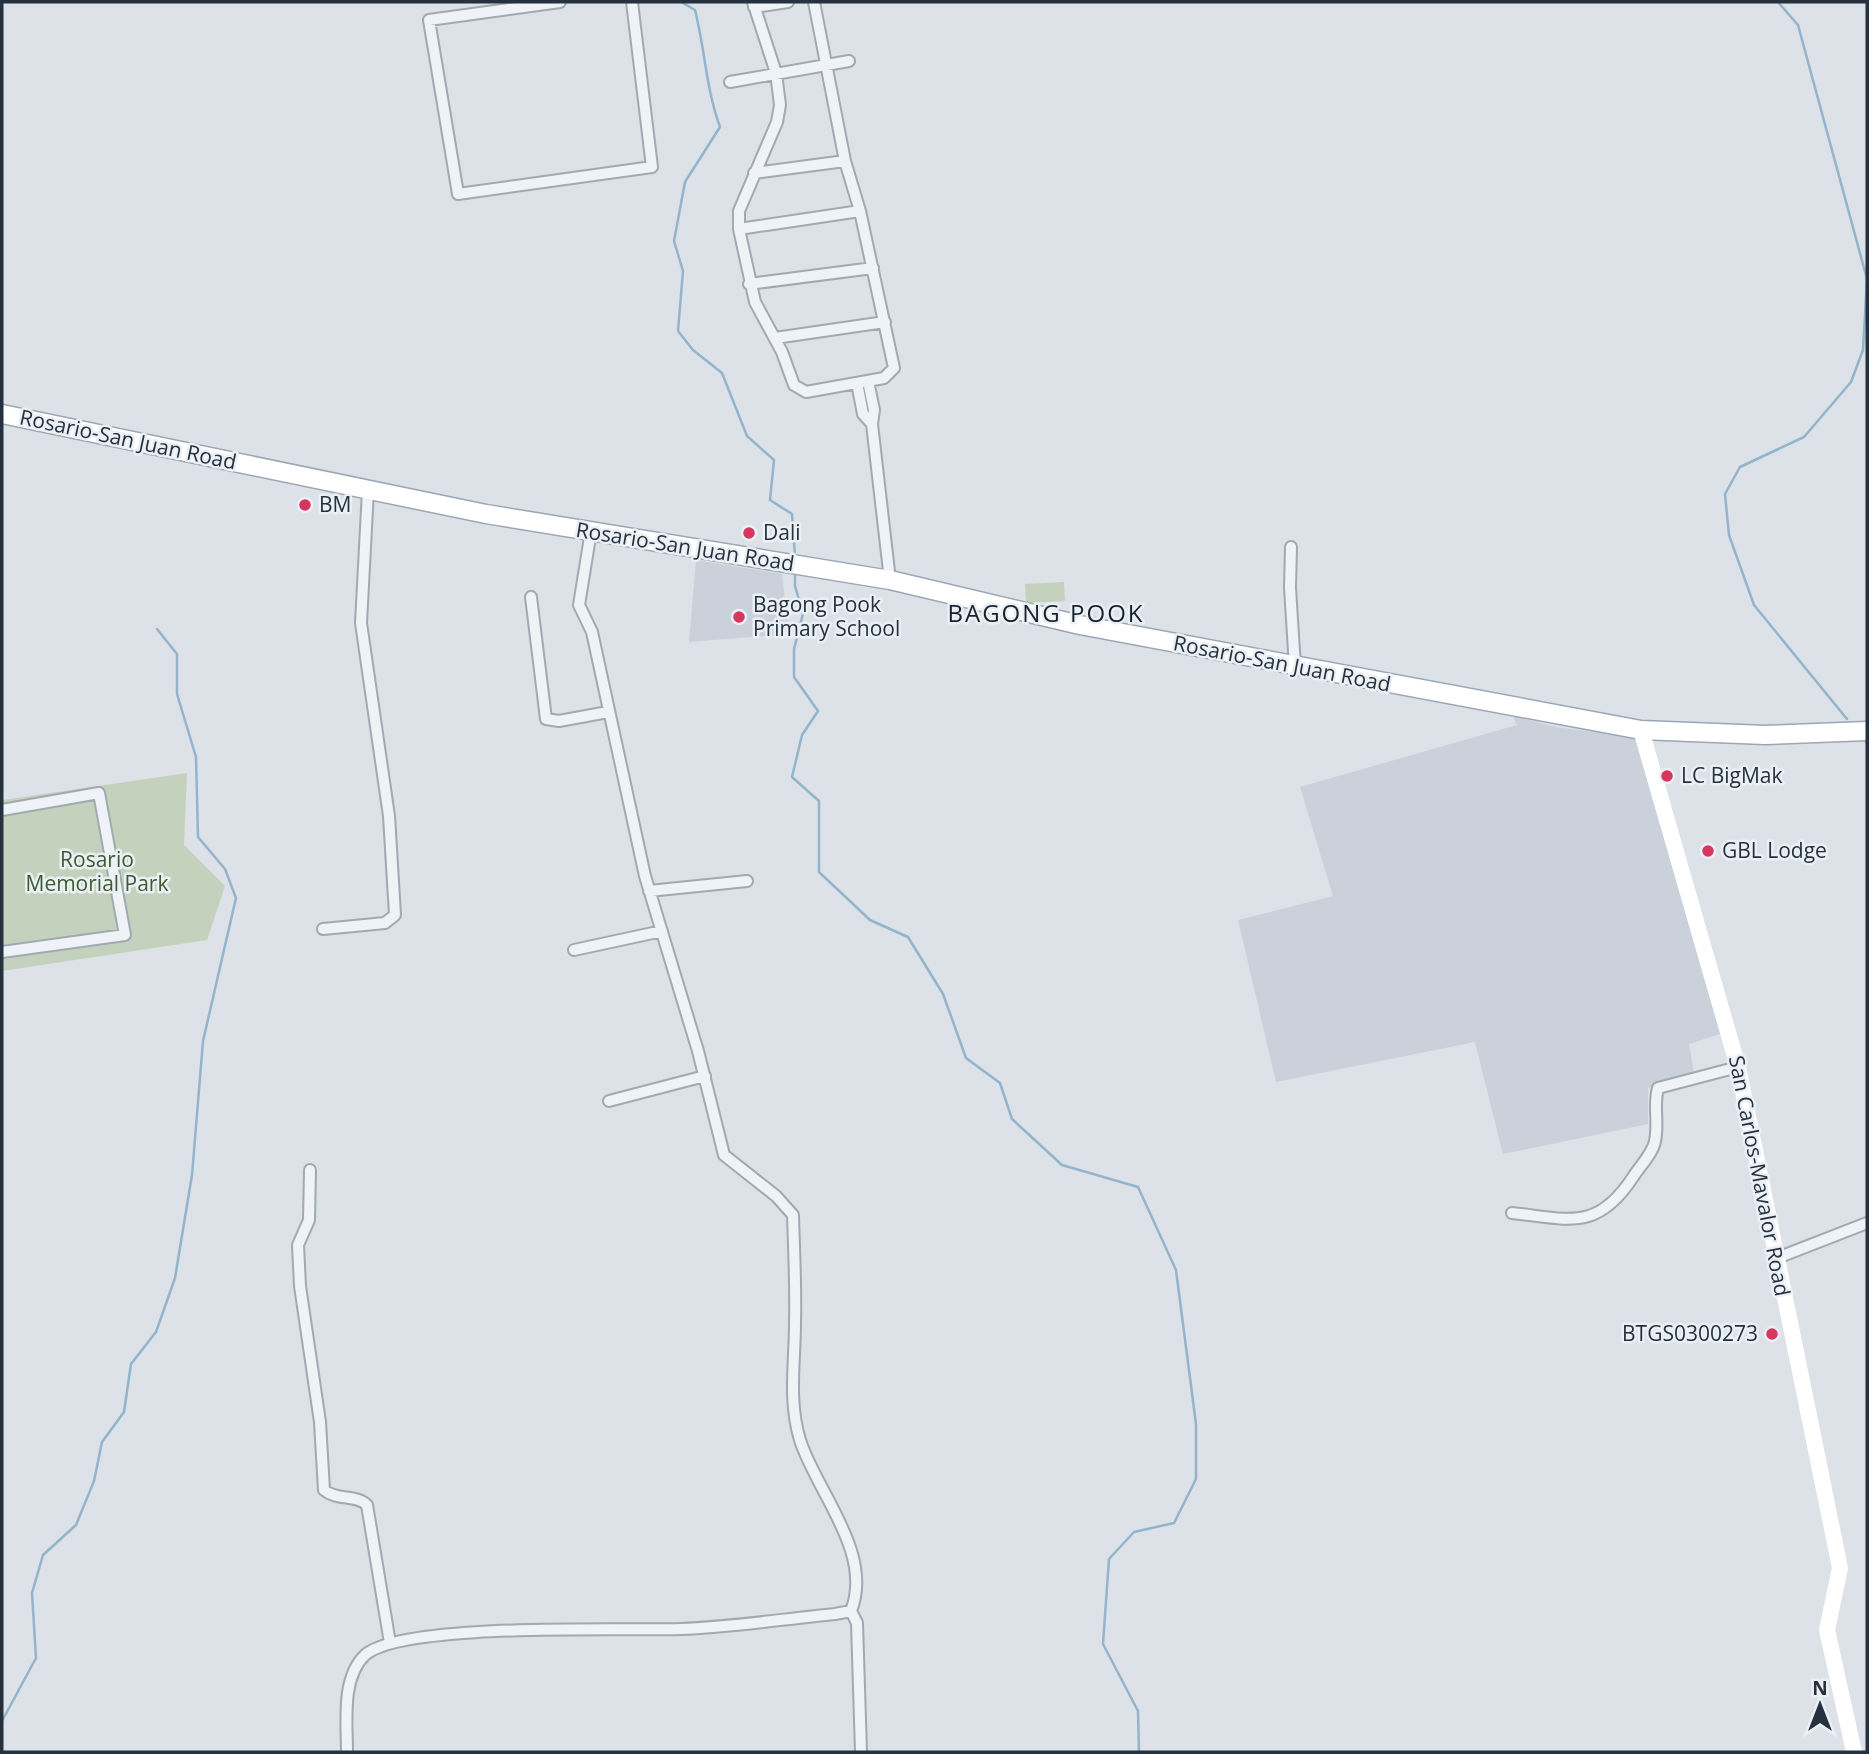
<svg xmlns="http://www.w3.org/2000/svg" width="1869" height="1754" font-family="'Open Sans',sans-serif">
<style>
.built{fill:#cad1da}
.green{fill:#c4d2bd}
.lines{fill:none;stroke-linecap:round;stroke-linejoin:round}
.stream{stroke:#94b4cb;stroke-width:2.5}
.street-casing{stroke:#a1a9b1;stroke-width:14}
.primary-casing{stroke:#9ba7b4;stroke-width:21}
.street{stroke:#eff2f6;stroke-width:10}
.secondary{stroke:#fff;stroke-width:16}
.primary{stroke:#fff;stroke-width:18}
.poi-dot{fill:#d7365f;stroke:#ebf0f5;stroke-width:2.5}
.labels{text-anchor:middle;stroke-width:5;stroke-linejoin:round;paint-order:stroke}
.street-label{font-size:21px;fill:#25313f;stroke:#ebf0f5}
.poi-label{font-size:21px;fill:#25313f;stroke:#ebf0f5;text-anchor:start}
.park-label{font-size:21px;fill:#3d5b31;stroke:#ebf0f5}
.quarter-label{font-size:24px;letter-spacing:2px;fill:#17222f;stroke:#ebf0f5}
</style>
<rect width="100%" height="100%" fill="#dce2e7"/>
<path class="built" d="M696 560 782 574 789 634 689 642Z
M1513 716 1556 727 1640 738 1723 1033 1689 1044 1694 1074 1648 1088V1124L1503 1154 1475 1042 1276 1082 1238 920 1333 896 1300 787 1517 725Z"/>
<path class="green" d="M1064 582 1065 601 1026 603 1025 584Z
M187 773 184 845 225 886 207 940 2 971V794L3 800Z"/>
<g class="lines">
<path class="stream" d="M681 2 695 10C705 49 706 89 720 127L685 182 674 241 683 271 678 331 693 350 722 373 747 436 774 460 770 500 792 514 795 556
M1778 2 1798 25 1867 279 1863 350 1851 382 1804 437 1740 467 1725 494 1729 535 1754 605 1847 719
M795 573V586L803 614 794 649V677L818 711 802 735 792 777 819 801V872L870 920 908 937 943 994 966 1058 1000 1083 1012 1119 1062 1165 1138 1187 1176 1270 1196 1424V1479L1174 1523 1134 1532 1109 1559 1103 1644 1138 1711 1139 1752
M1866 742 1867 743
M2 1721 36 1658 32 1593 43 1555 76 1525 94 1481 102 1442 124 1412 131 1364 156 1332 175 1278 192 1175 203 1041 236 898 225 869 198 837 196 757 177 694V654L157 629"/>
<g class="street-casing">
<path id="street" d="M560 2 429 20 458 194 652 167 632 2
M753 2 776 73 780 105 777 122 739 211V229L755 302 782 352 794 385 806 392 884 378 894 368 860 211 845 161 814 2
M754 7 788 2
M730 82 849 61
M754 173 845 161
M739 229 860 211
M749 284 873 268
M775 338 885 322
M868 381 874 410 872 424 890 580
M857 383 863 414 872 424
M1291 547 1290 588 1295 667
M531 597 546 719 559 721 608 712
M2 810 99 793 125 935 2 952
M649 891 747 881
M323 929 385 923 395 915 389 816 361 623 368 490
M574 950 662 931
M609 1101 705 1076
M310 1170 309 1220 298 1245 300 1286 320 1422 324 1490C337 1501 356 1494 367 1505L390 1643
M1512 1213C1569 1219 1597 1232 1633 1177 1640 1166 1653 1153 1655 1141 1659 1122 1653 1105 1658 1088L1738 1067
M1777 1258 1867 1223
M851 1611 857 1623 861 1752
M347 1752C347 1723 341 1678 365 1655 402 1622 623 1631 681 1629 732 1627 784 1619 835 1614L851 1611C874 1553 816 1491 800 1440 788 1401 795 1362 795 1323 796 1287 794 1251 793 1215L776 1196 724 1155 698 1051 645 876 592 632 579 605 591 531"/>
</g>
<g class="primary-casing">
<path id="primary" d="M2 414 486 514 890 580 1080 625 1641 730 1765 735 1867 731"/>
</g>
<use href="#street" class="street"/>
<path class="secondary" d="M1641 730 1738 1067 1840 1568 1827 1630 1854 1752"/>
<use href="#primary" class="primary"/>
</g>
<g class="poi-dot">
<circle cx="305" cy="505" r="7"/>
<circle cx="749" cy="533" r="7"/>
<circle cx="739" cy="617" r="7"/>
<circle cx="1667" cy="776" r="7"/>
<circle cx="1708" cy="851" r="7"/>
<circle cx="1772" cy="1334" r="7"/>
</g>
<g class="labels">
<g class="street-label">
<text transform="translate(128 440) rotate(12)" y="7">Rosario-San Juan Road</text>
<text transform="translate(685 547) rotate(9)" y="7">Rosario-San Juan Road</text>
<text transform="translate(1282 664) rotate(11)" y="7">Rosario-San Juan Road</text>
<text transform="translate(1759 1176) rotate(79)" y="7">San Carlos-Mavalor Road</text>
</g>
<g class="poi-label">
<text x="319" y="512">BM</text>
<text x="763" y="540">Dali</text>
<text x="753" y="612">Bagong Pook<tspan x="753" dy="24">Primary School</tspan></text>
<text x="1681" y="783">LC BigMak</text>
<text x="1722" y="858">GBL Lodge</text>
<text x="1758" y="1341" text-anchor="end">BTGS0300273</text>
</g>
<g class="park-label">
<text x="97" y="867">Rosario<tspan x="97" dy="24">Memorial Park</tspan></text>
</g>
<g class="quarter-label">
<text x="1046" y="622">BAGONG POOK</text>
</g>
</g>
<rect width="1869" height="1754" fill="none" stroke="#25313f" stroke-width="7"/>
<g transform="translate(1820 1705)" stroke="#ebf0f5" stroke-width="5" paint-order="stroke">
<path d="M0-5L12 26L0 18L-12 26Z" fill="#25313f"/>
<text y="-10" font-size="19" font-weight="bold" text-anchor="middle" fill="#25313f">N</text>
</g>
</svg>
